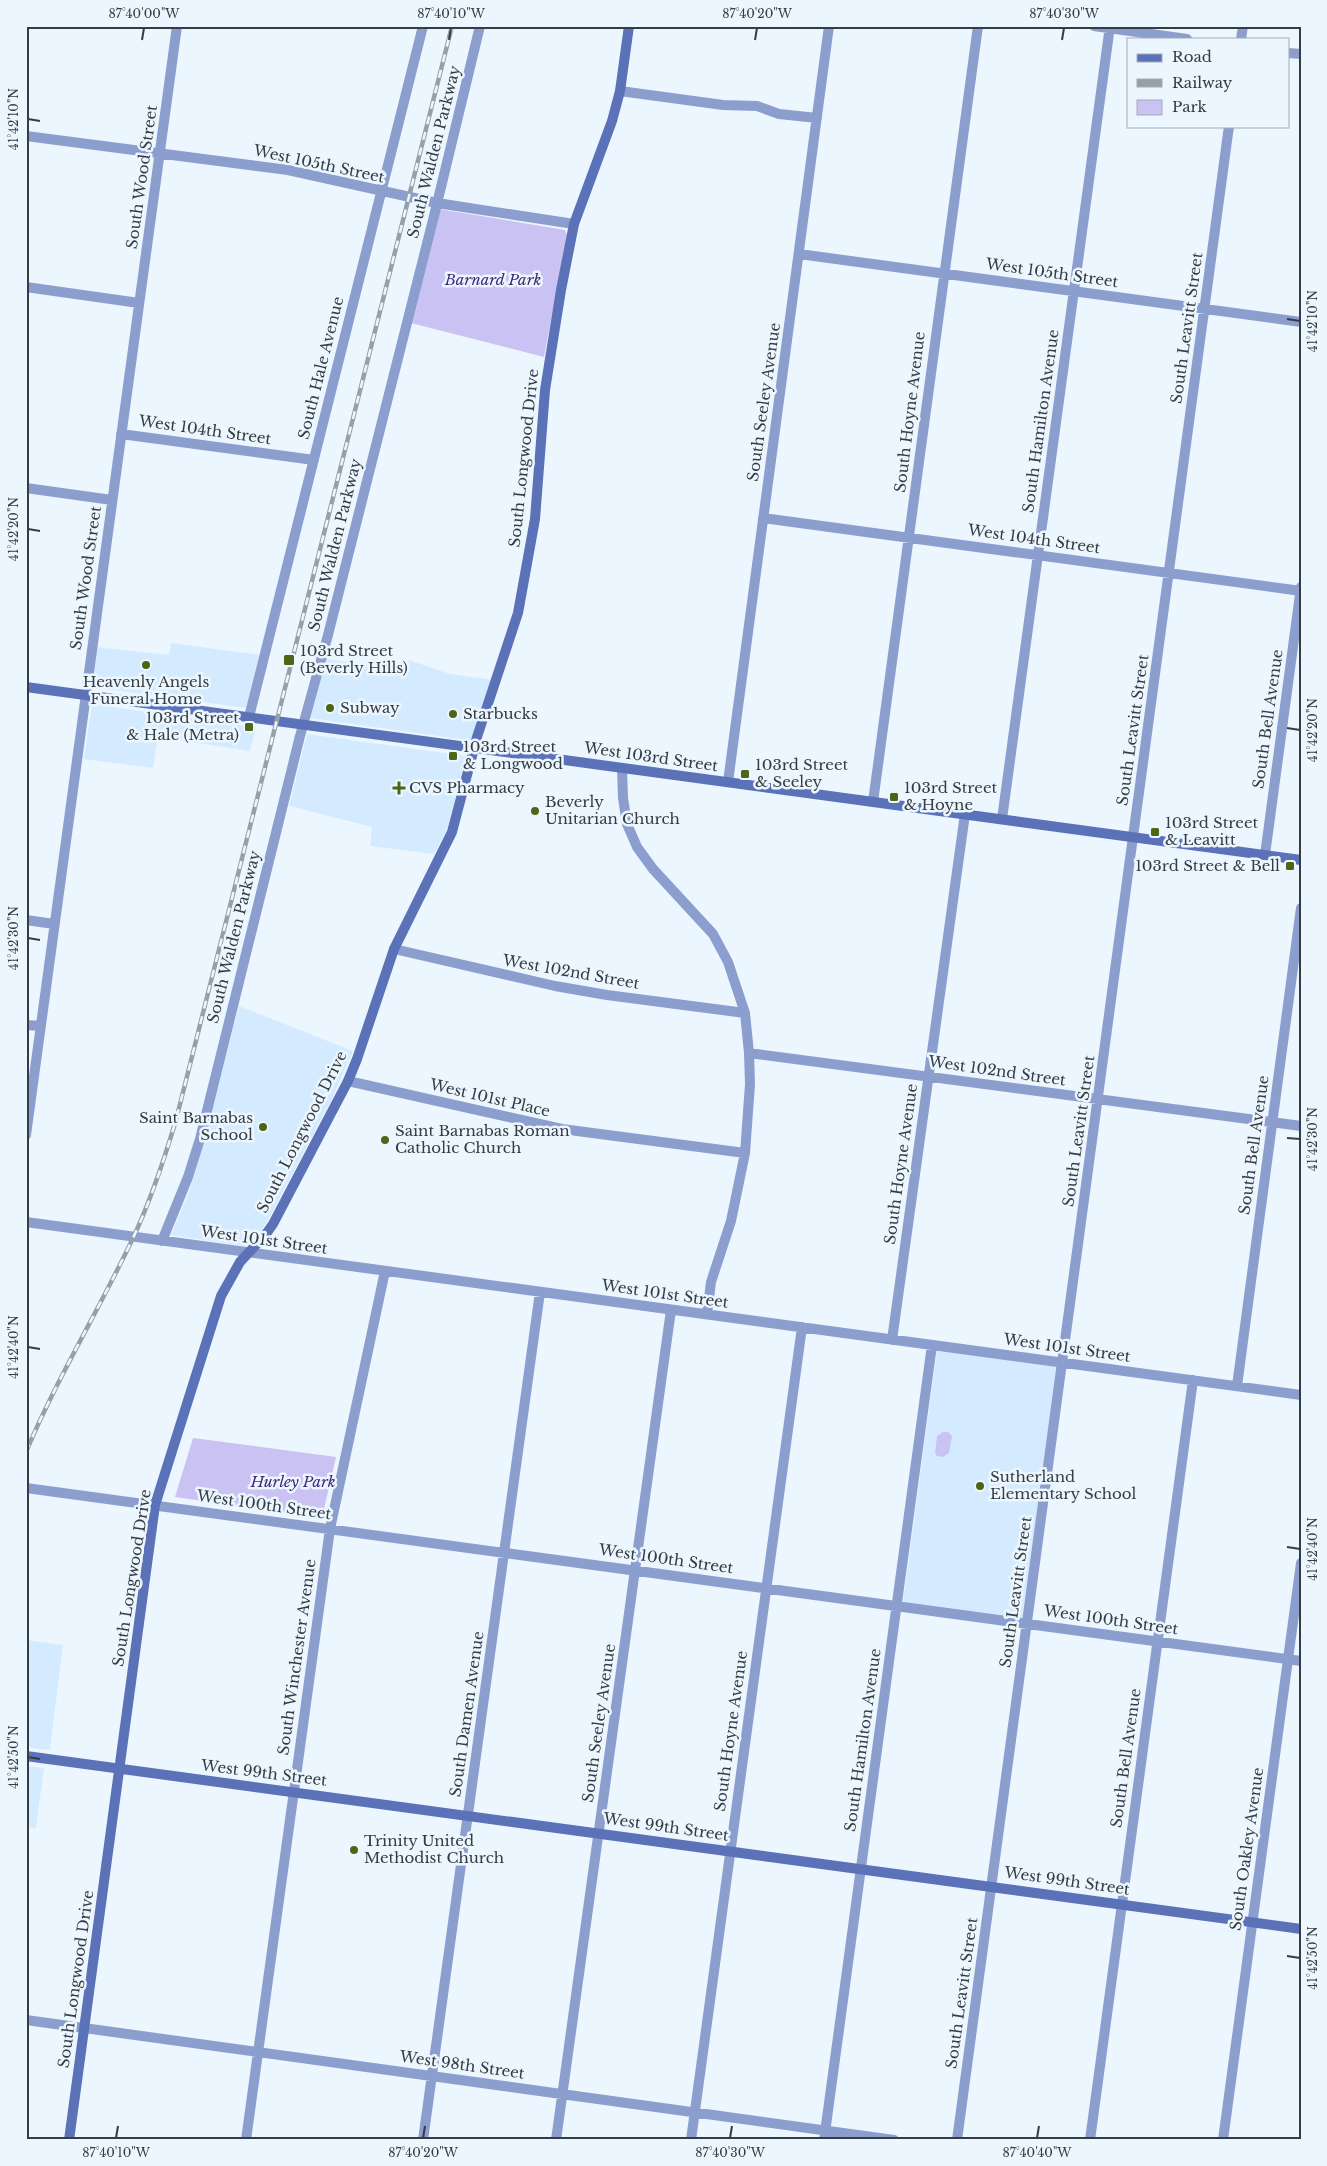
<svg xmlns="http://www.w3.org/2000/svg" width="1327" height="2166" font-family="'Libre Baskerville',serif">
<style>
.built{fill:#d4ebff}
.green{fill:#cac2f3}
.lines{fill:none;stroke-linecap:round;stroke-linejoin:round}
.street{stroke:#8c9ece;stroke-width:10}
.secondary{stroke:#5b72b8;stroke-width:10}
.rail-casing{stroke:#97a0a8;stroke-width:4.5}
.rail{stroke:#ecf6ff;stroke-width:2.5;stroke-dasharray:8;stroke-linecap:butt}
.ticks{fill:none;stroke:#353c42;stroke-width:2}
.poi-dot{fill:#4c6616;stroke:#ecf6ff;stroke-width:2}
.labels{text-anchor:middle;stroke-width:5;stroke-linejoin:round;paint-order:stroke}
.street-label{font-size:15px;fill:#353c42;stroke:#ecf6ff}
.park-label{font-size:15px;font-style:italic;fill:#41267a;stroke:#ecf6ff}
.poi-label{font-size:15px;fill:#353c42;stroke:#ecf6ff;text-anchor:start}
.neatline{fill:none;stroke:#353c42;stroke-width:2}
.ticks-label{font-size:12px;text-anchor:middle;fill:#353c42}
</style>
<rect width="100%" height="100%" fill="#ecf6ff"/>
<path class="built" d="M171 643 259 655 246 708 91 687 96 647 169 655Z
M327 659 406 670 409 660 450 674 494 680 474 741 310 718Z
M92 704 161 714 256 727 250 751 158 737 153 768 84 759Z
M307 734 466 756 447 829 434 854 370 846 372 827 289 806Z
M239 1006 353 1051 332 1099 269 1218 257 1237 249 1245 245 1246 171 1235 189 1192 203 1146Z
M937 1350 1057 1367 1022 1619 903 1603Z
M26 1640 63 1645 50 1750 26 1747Z
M26 1766 44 1768 36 1828 26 1827Z"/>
<path class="green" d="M439 209 565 230 567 235 544 357 411 323Z
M943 1432H948L952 1436 949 1453 943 1457 937 1456 935 1453 937 1436Z
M193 1438 336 1457 322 1518 175 1497Z"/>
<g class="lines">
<path class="street" d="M1094 26 1187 39
M1241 39 1243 26
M1288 53 1301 54
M620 91 723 105 757 106 779 114 817 118
M26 136 288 170 437 203 574 224
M799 254 1301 322
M26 287 139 303
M121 434 314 460
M26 488 112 500
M763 518 1301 591
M249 717 423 26
M622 768 623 798 627 824 637 847 653 869 713 934 728 962 745 1013 749 1053 750 1084 745 1153 731 1221 711 1282 707 1314
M728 782 829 26
M873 802 978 26
M1002 819 1110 26
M1265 855 1301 587
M26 920 54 924
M394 949 555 986 607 995 745 1013
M26 1025 41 1026
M749 1053 1301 1126
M348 1081 562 1129 745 1153
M26 1135 177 26
M26 1222 1301 1395
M162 1241 188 1177 200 1139 300 736 328 635 434 216 480 26
M892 1340 965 814
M1237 1386 1301 908
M26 1488 1301 1661
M26 2020 894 2140
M246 2140 330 1529 385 1271
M423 2140 540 1292
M556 2140 671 1310
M691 2140 802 1327
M824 2140 932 1345
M957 2140 1229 126
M1090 2140 1193 1380
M1223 2140 1301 1563"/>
<path class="secondary" d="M26 687 1301 860
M26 1756 1301 1929
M69 2140 155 1505 221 1296 240 1262 266 1234 273 1224 348 1081 357 1059 394 949 452 832 477 737 518 613 535 519 545 390 561 290 574 224 612 121 620 91 629 26"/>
<g class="rail-casing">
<path id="rail" d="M26 1452C57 1378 99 1310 133 1238 151 1200 164 1160 176 1120L452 26"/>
</g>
<use href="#rail" class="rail"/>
</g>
<path class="ticks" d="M142 40 144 28M449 40 451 28M755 40 757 28M1062 40 1064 28M28 119 40 121M1287 319 1300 321M28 529 40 531M1287 728 1300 730M28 938 40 940M1287 1138 1300 1139M28 1347 40 1349M1287 1547 1300 1549M28 1757 40 1759M1287 1956 1300 1958M116 2138 118 2126M423 2138 425 2126M730 2138 732 2126M1037 2138 1039 2126"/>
<g class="poi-dot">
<rect x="283" y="654" width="12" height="12" rx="2.5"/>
<circle cx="146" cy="665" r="5"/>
<circle cx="330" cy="708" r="5"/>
<circle cx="453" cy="714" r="5"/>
<rect x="244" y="722" width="10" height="10" rx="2.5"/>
<rect x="448" y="751" width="10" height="10" rx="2.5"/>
<rect x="740" y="769" width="10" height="10" rx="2.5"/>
<path d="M396.5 780.5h5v5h5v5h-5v5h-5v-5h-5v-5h5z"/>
<rect x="889" y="792" width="10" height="10" rx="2.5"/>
<circle cx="535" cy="811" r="5"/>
<rect x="1150" y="827" width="10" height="10" rx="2.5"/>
<rect x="1285" y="861" width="10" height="10" rx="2.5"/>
<circle cx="263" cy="1127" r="5"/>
<circle cx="385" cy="1140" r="5"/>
<circle cx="980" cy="1486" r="5"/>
<circle cx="354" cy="1850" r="5"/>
</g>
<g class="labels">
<g class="street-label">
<text transform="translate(434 152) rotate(-76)" y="5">South Walden Parkway</text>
<text transform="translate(319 164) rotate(12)" y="5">West 105th Street</text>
<text transform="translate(142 177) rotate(-82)" y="5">South Wood Street</text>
<text transform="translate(1052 273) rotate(8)" y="5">West 105th Street</text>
<text transform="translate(1187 328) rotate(-82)" y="5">South Leavitt Street</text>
<text transform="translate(321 368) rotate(-76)" y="5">South Hale Avenue</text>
<text transform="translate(764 402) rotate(-82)" y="5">South Seeley Avenue</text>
<text transform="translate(910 412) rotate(-83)" y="5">South Hoyne Avenue</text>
<text transform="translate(1041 421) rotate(-82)" y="5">South Hamilton Avenue</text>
<text transform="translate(205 430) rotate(8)" y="5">West 104th Street</text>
<text transform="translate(524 458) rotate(-84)" y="5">South Longwood Drive</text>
<text transform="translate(1034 539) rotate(8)" y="5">West 104th Street</text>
<text transform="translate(335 545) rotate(-76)" y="5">South Walden Parkway</text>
<text transform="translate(86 578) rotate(-82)" y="5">South Wood Street</text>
<text transform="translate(1268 719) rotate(-82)" y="5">South Bell Avenue</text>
<text transform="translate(1133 730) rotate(-82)" y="5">South Leavitt Street</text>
<text transform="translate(651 757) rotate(8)" y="5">West 103rd Street</text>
<text transform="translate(234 937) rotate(-76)" y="5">South Walden Parkway</text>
<text transform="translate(571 972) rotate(10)" y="5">West 102nd Street</text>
<text transform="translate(997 1071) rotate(8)" y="5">West 102nd Street</text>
<text transform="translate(490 1098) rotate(13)" y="5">West 101st Place</text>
<text transform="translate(1079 1131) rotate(-82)" y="5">South Leavitt Street</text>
<text transform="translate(302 1132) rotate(-63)" y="5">South Longwood Drive</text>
<text transform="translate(1254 1145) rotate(-82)" y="5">South Bell Avenue</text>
<text transform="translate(901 1164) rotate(-82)" y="5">South Hoyne Avenue</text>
<text transform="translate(264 1240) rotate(8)" y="5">West 101st Street</text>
<text transform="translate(665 1294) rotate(8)" y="5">West 101st Street</text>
<text transform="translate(1067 1348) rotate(8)" y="5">West 101st Street</text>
<text transform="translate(264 1505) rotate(8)" y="5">West 100th Street</text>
<text transform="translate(666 1559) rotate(8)" y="5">West 100th Street</text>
<text transform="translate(132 1578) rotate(-81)" y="5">South Longwood Drive</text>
<text transform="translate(1016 1592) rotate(-82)" y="5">South Leavitt Street</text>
<text transform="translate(1111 1620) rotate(8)" y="5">West 100th Street</text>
<text transform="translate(297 1657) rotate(-82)" y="5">South Winchester Avenue</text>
<text transform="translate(467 1714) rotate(-82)" y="5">South Damen Avenue</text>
<text transform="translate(599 1723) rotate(-82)" y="5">South Seeley Avenue</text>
<text transform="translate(731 1731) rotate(-82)" y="5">South Hoyne Avenue</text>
<text transform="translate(863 1740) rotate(-82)" y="5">South Hamilton Avenue</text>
<text transform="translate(1126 1758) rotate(-82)" y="5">South Bell Avenue</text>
<text transform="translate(264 1773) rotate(7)" y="5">West 99th Street</text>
<text transform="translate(666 1827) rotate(8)" y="5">West 99th Street</text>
<text transform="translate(1247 1849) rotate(-82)" y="5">South Oakley Avenue</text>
<text transform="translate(1067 1881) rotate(8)" y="5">West 99th Street</text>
<text transform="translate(76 1979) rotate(-82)" y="5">South Longwood Drive</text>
<text transform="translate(962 1993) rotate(-82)" y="5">South Leavitt Street</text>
<text transform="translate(462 2065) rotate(8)" y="5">West 98th Street</text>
</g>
<g class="park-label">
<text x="493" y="285">Barnard Park</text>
<text x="293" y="1487">Hurley Park</text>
</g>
<g class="poi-label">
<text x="300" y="656">103rd Street<tspan x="300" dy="17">(Beverly Hills)</tspan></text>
<text x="146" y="687" text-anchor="middle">Heavenly Angels<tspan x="146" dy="17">Funeral Home</tspan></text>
<text x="340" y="713">Subway</text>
<text x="463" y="719">Starbucks</text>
<text x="239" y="723" text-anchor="end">103rd Street<tspan x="239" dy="17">&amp; Hale (Metra)</tspan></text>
<text x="463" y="752">103rd Street<tspan x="463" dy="17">&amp; Longwood</tspan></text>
<text x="755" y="770">103rd Street<tspan x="755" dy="17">&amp; Seeley</tspan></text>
<text x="409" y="793">CVS Pharmacy</text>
<text x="904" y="793">103rd Street<tspan x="904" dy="17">&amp; Hoyne</tspan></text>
<text x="545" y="807">Beverly<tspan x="545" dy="17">Unitarian Church</tspan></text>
<text x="1165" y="828">103rd Street<tspan x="1165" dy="17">&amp; Leavitt</tspan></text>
<text x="1280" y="871" text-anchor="end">103rd Street &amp; Bell</text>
<text x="253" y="1123" text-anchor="end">Saint Barnabas<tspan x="253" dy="17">School</tspan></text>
<text x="395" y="1136">Saint Barnabas Roman<tspan x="395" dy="17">Catholic Church</tspan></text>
<text x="990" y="1482">Sutherland<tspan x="990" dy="17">Elementary School</tspan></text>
<text x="364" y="1846">Trinity United<tspan x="364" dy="17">Methodist Church</tspan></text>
</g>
</g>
<rect width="1327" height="2166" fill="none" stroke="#ecf6ff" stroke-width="55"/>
<rect x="1127" y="38" width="162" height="90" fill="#ecf6ff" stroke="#a3acb3"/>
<rect x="1137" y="54" width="25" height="8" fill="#5b72b8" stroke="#a3acb3"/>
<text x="1172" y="62" font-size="15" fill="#353c42">Road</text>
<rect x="1137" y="79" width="25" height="8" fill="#97a0a8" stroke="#a3acb3"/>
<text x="1172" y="88" font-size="15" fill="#353c42">Railway</text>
<rect x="1137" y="100" width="25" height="15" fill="#cac2f3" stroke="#a3acb3"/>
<text x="1172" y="112" font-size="15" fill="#353c42">Park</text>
<rect x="28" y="28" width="1272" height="2110" class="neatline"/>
<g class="ticks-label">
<text x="144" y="18">87°40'00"W</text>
<text x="451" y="18">87°40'10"W</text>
<text x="757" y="18">87°40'20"W</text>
<text x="1064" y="18">87°40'30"W</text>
<text transform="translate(14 119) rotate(-90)" y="4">41°42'10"N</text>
<text transform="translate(1313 321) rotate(-90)" y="4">41°42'10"N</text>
<text transform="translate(14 529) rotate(-90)" y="4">41°42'20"N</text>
<text transform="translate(1313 730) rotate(-90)" y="4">41°42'20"N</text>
<text transform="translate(14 938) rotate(-90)" y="4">41°42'30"N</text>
<text transform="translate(1313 1139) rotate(-90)" y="4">41°42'30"N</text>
<text transform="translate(14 1347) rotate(-90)" y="4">41°42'40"N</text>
<text transform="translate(1313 1549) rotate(-90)" y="4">41°42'40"N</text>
<text transform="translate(14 1757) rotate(-90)" y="4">41°42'50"N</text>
<text transform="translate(1313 1958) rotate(-90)" y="4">41°42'50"N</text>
<text x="116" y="2157">87°40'10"W</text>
<text x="423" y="2157">87°40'20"W</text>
<text x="730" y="2157">87°40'30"W</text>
<text x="1037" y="2157">87°40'40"W</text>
</g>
</svg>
